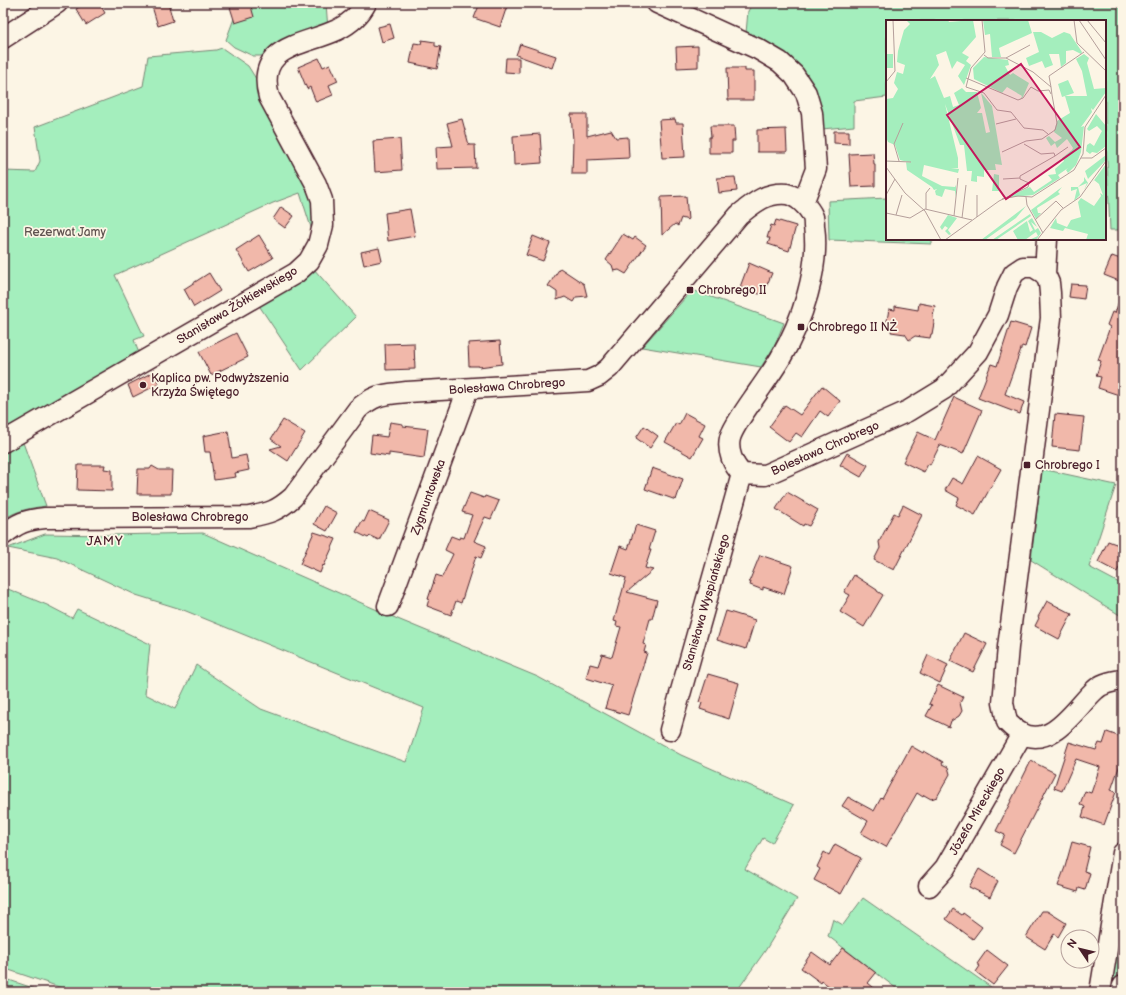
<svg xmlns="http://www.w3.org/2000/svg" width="1126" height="995" font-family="'Balsamiq Sans',sans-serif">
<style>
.green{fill:#a4eebd;stroke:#778674}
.building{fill:#f1b8aa;stroke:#4a1f2b}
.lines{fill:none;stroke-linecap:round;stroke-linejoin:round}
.minor-casing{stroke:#4a1f2b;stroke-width:23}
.minor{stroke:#fcf5e5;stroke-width:20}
.poi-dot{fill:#4a1f2b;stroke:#fcf5e5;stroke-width:1.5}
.labels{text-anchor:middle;stroke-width:3.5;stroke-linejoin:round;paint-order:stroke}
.park-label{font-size:12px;fill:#605350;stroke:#fcf5e5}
.poi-label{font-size:12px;fill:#4a1f2b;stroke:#fcf5e5;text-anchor:start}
.street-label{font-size:12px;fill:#4a1f2b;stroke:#fcf5e5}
.neighbourhood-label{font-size:13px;letter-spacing:1px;fill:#4a1f2b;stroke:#fcf5e5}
.inset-road{fill:none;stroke:#b59f9b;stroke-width:1}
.view{fill:#c2185b;fill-opacity:0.15;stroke:#c2185b;stroke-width:2}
.inset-edge{fill:none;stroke:#4a1f2b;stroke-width:2}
</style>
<rect width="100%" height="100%" fill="#fcf5e5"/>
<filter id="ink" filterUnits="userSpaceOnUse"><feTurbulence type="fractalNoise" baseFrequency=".025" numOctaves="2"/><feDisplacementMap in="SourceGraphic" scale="8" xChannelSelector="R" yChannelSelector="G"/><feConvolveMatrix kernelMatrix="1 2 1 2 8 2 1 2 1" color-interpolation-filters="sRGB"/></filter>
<g filter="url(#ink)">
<path class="green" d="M242 3H326L328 30 264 56H253L234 47 226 40 239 5Z
M753 3H1123V230H1110L1105 118V21H887V97L854 101V126L822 129 815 100 746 33 748 11Z
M222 48 248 66 258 82 316 198 315 240 300 193 273 203 115 275 144 336 134 340 140 356 3 434V171L35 172 40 161 35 127 143 86 148 56 216 50Z
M887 198V239H932V244L829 240 828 201Z
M313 268 356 317 302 370 258 304Z
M692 290 784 323 774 347 761 367 642 347Z
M21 437 46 506C31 508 16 510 3 520V447Z
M1042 469 1116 485 1089 567 1123 585V617L1031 560Z
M203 533 400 620 538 677 681 755 794 805 772 843 763 838 745 869 797 899 765 951 736 992H74L3 968V587L47 605 72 618 77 609 150 644 145 694 175 709 196 665 261 709 406 762 424 708 181 609 136 595 57 558 8 548 45 534 110 535Z
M863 898 998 992H901L828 936 833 919 843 925Z
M1123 907V962L1111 991 1110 990Z
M3 978 45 992H3Z"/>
<path class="building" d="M86 3H99L105 13 86 25 76 9Z
M151 3H168L173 21 158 26Z
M245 3H250L254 17 235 23 230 7Z
M480 3H508L500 27 474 18Z
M390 24 394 38 382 42 378 27Z
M422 40 435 42V46L441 47 437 69 410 63 414 43 421 44Z
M520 44 556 56 552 68 516 55Z
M698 46V67L677 68 676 47Z
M319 58 323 67 330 64 338 81 329 85 333 95 316 102 310 87 307 89 298 67Z
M506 58H519V73L505 72Z
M727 68H745V71H754V100H728Z
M571 114H587V136L611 130 616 138 628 137 629 158 587 160V174H572L573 140Z
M462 119 469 145H475L476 168 437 169 436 147 453 146 447 123Z
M675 119 676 123H683L685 157 662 158 659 120Z
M710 126H734L735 141H732V153H709V137H711Z
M786 129 787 152H757V130Z
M834 131H849V144L834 143Z
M540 134 542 163 514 165 513 136Z
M400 139 402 170 375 172 373 141Z
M873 153 874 164H875V186L851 187 849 154Z
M735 177 737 191 719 193 717 178Z
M686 196 688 220 681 218 678 226 675 224 662 235 661 197Z
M281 207 294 216 285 228 273 219Z
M410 209 415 236 388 241 385 213Z
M776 220 796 226 789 251 768 244 770 238H767L771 225 774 226Z
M623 234 633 240 635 237 646 245 626 274 619 270 614 271 612 265 606 260Z
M259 235 273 258 249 272 236 250Z
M533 236 550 243 543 261 526 255Z
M379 248 382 261 364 265 361 252Z
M1112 256 1123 260V271L1119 281 1104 275Z
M749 263 772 273 764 292 759 294 740 287Z
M560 268 584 284 587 296 576 297 573 302 565 297 557 300V292L548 286Z
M209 273 220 291 194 307 184 289Z
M1071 284 1086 285 1084 299 1069 297Z
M1121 295 1123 296V383L1119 395 1098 388 1101 377 1096 376 1101 361 1098 360 1110 327 1107 325 1112 312 1115 313Z
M919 303 935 306 933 316 934 323 932 334H931L930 338 915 336 909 340 905 334 891 332 892 327 886 326 889 309 895 310V306L918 310Z
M1011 322 1031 328 1025 347 1022 346 1005 394 1024 402 1020 414 978 398 991 364 997 366Z
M236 333 248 357 211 375 199 352Z
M500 341 502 364 479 367V366H469L468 343Z
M414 343 415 369 386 370 385 344Z
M153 372 159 384 133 397 128 385Z
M822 386 840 401 828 417 820 411 802 437 796 433 789 442 769 427 785 405 800 415Z
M954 397 982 410 963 454 940 445 930 465 928 464 924 472 903 462 918 432 935 440Z
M685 413 705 424 699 436 703 438 692 457 665 442 676 423 679 425Z
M1055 414 1084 417 1080 450 1052 447Z
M283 420 305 433 288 461 270 449 281 446 271 439Z
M390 422 403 424V426L428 429 424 458 389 453V456L370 453 372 435 387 437Z
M644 426 658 436 650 448 636 438Z
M228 431 232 458 246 455 249 470 235 473 236 477 214 480 210 452H205L203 436Z
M847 453 868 465 861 477 840 465Z
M978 456 1001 469 975 515 956 505 959 498 945 490 952 478 963 484Z
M78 465H105L104 469 112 470V491L77 490Z
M152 466 159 470H172L171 494H137L138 469H150Z
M652 468 683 479 676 500 645 489Z
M787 492 818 510 809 526 804 524 803 526 776 509Z
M470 493 484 498 485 496 499 501 491 519 485 517 474 541 486 546 481 558 476 556 461 603 456 601 451 615 427 606 429 599H428L436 575 442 577 453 554 445 550 451 536 459 539 460 537 464 538 472 515 462 512Z
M903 505 922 515 894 570 874 560 880 548 879 542 894 513 898 515Z
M324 506 337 513 327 531 314 524Z
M369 511 389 520 379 540 370 536 368 538 356 532 362 521 364 522Z
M636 525 655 531 649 550H651L645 568 653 570 627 592 657 600 652 619H650L643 644 646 645 644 652 647 653 628 715 605 708 612 686 586 678 590 664 598 666 602 654 612 657 621 627 616 626 617 622 614 621 626 578 611 573 620 546 628 549Z
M314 532 336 539 324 566 323 565 320 573 300 564Z
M1108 541 1116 544 1120 542 1123 548V560L1117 572 1098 562Z
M760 555 793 566 784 594 763 587V590L750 585 751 582H749Z
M854 575 877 590V591L883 595 864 627 840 612 850 595 844 592Z
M1047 601 1072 614 1059 639 1035 626 1039 618 1038 617Z
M726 611 755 620 746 649 717 640Z
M964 633 987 644 973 672 950 661Z
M928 655 948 665 940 683 920 673Z
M708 674 739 683 729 719 700 709 702 703 699 702Z
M938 685 963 697 960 703 962 711 959 716 951 721 949 727 926 716 932 705 929 704Z
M1107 732 1123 738V756L1111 790 1116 792 1104 825 1082 817 1085 807 1080 804 1085 791 1091 793 1100 767 1076 759 1062 791 1054 788 1069 742 1096 750 1099 743 1103 744Z
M911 746 923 753 924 751 943 762 942 764 948 767 950 774 937 797 931 799 924 795 923 797 917 793 886 847 861 833 868 821 842 806 848 797 874 811 881 798 882 799Z
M1031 761 1055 773 1014 853 1000 845 1005 835 996 831Z
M1072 842 1090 847 1084 871 1090 873 1085 890 1079 888 1078 892 1058 886 1065 867Z
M835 844 861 858 841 894 814 880 820 869 817 867 824 852 829 855Z
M979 869 998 881 990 897 969 887Z
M953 909 962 915 963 913 982 927 973 939 946 919Z
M1042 911H1047L1066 923 1058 937 1054 934 1045 949 1026 937Z
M843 948 876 973 868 983 879 992H837L822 981 821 983 801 968 812 952 830 965Z
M987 950 1008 966 993 985 976 972 980 966 977 964Z"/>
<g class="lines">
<g class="minor-casing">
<path id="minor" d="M657 3 758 49 780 62 794 75 806 93 812 113 816 169 803 203
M3 38 57 3
M1045 274 1047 239
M3 442 296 273 309 261 318 245 323 225 322 200 316 184 269 97C255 45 303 46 337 30 349 24 360 15 366 3
M3 535C18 523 25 520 45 518L249 517C270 513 277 511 293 497L358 409C377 393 384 395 407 392L588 381 599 376 609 368 739 215C754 203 766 192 787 194 797 196 809 207 813 217 814 220 814 223 814 226 820 268 802 322 780 359 774 369 767 379 760 389 752 401 733 426 730 438 727 451 733 465 742 474L765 475 908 411 944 389 978 352 998 315 1007 287 1014 273 1023 267H1034L1045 274 1049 283 1050 293 1051 318 1008 647 1003 703 1007 722C1011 726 1016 731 1021 733 1052 750 1076 707 1095 690 1102 683 1113 681 1123 680
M388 606 468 389
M670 730 742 474
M929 886 945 868 1022 734
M1100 992 1123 853
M1121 992 1123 986"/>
</g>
<use href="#minor" class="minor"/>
</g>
</g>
<g class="poi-dot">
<rect x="686" y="286" width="8" height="8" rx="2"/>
<rect x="797" y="323" width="8" height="8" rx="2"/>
<circle cx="143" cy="385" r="4"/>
<rect x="1023" y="461" width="8" height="8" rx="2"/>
</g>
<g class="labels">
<g class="park-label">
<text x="65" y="236">Rezerwat Jamy</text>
</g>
<g class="poi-label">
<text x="698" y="294">Chrobrego II</text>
<text x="809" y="331">Chrobrego II NŻ</text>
<text x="151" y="382">Kaplica pw. Podwyższenia<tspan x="151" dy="14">Krzyża Świętego</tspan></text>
<text x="1035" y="469">Chrobrego I</text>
</g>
<g class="street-label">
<text transform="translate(237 305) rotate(-31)" y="4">Stanisława Żółkiewskiego</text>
<text transform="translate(507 386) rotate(-4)" y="4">Bolesława Chrobrego</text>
<text transform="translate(825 448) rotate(-24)" y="4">Bolesława Chrobrego</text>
<text transform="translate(428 497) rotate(-70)" y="4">Zygmuntowska</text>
<text x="190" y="521">Bolesława Chrobrego</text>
<text transform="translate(706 602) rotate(-74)" y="4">Stanisława Wyspiańskiego</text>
<text transform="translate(977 811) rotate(-60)" y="4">Józefa Mireckiego</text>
</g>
<g class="neighbourhood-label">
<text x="105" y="545">JAMY</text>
</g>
</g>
<g transform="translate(886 20)">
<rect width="220" height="220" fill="#fcf5e5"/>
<path d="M20 0H62L63 2 87 0 90 17 76 33 83 37 80 41 85 45 78 65 72 56 79 45 71 41 66 49 60 31 50 35 53 45 44 59 49 56 58 78 64 76 67 87 73 85 68 73 76 68 80 72H91L95 88 91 93H96L100 113 104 112 95 73 97 75 106 86 116 145 109 144 110 150H98V157L91 156V162L85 161 86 151H81L78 125H74L59 84 72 138V148H65L73 149 72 153 38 145 36 156 56 166 69 167 70 165V177L69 171 59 169 56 177 50 175 49 171 51 169 48 170 46 167 21 150 20 142H1L0 145V142L13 141 26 143 14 140 9 125 2 122 0 117V79L7 78 12 69 8 63 11 52 17 54 19 45 11 42 12 31 18 10 24 4ZM97 0H142L146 13 113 28 115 37H106L104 14 99 15ZM147 12H155L166 18 178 12 184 14 196 32 195 34 187 30 180 31V43L175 47 173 34H163L167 45 159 48 156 41 143 46 140 38 153 32ZM0 34H7V48H1ZM198 34 203 38 201 43 208 69 220 68V72L207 90 205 88 206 92 195 107 198 106 195 132 190 145 182 153 180 150 182 148 172 155 174 158 147 175 119 178 144 167 148 172 166 160 162 155 170 154 169 149 178 141 176 138 186 130 187 128 181 119 171 128 169 123 165 126 160 118 163 116 169 122 176 118 168 112 171 101 184 93 179 76H201L196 51 190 39ZM98 37 122 40 123 45 119 46 124 55 127 53 143 63 137 77 134 80 136 76 121 67 116 73 88 59 87 48ZM182 60 188 73 176 77 172 64ZM210 94 220 106V126L211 133 206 132 204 134 200 131 201 125 204 123 208 126 216 111 211 106 203 111 201 109ZM220 135V140L202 159 199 151ZM220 144V220H200L202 214 179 208 177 211 164 208 170 198 171 203 181 207 185 200 195 197 192 182 195 178 208 186 215 176 214 173 217 175 213 164 208 160 206 163ZM108 154 113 155V171H106ZM198 157 202 163 198 170 201 163 192 167 194 175 188 181 191 169 185 171V167H192L198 161ZM176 167 172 172 174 174 151 188 152 193H155L150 199 145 190ZM140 186 130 198 99 220H95ZM144 194 145 196 110 220H106ZM62 195 71 198 62 210 65 214 63 215 59 211 62 208 59 206 56 210 54 207ZM146 198 151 207 145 202 149 210 152 208 155 213 150 220H143L152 216 150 212 139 220H132L127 211 141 201 144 212 147 210 142 201Z" fill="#a4eebd"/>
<path class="inset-road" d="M96 0 99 32 85 48 80 67 98 73 111 90 125 92 138 108 157 110 162 114M188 0 191 23 220 51M193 0 220 40M201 0 220 23M98 35 102 38H120L147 52 165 67 166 75 171 103 169 110 156 119 140 121 116 132M120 38 144 25M80 58 132 80 137 78 145 67 152 71 163 70 165 74M0 62 9 51 7 0M165 67 163 56 198 32M110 104 130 99M169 136 182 127M195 138H206L220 128M0 141 25 142M13 141 8 124 17 103M0 147 19 173 39 191 55 220M117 159 134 158M0 175 9 159M140 177 141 185 157 213M116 179 132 176 146 177 188 150 197 134 199 107 220 75M40 189V173L44 168M0 193 24 198 39 189 86 200M10 195 16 175M68 196 72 158M91 197V175M76 198 80 165M149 200 170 181 177 188M59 220 113 181 142 167 143 163 134 159V156L169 136 168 133 155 134 138 124M151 220 175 190 194 177 220 141"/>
<path class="view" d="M135 44 194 127 120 179 61 95Z"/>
<rect width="220" height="220" class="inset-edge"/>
</g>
<rect width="1126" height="995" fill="none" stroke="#fcf5e5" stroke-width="16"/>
<rect x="8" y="8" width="1110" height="979" fill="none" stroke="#4a1f2b" stroke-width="1.5" filter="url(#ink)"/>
<g transform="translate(1080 949) rotate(305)"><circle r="19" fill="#fcf5e5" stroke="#b59f9b"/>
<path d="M0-3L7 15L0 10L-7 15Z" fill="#4a1f2b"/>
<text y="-6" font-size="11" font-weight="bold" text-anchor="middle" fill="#4a1f2b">N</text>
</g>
</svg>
